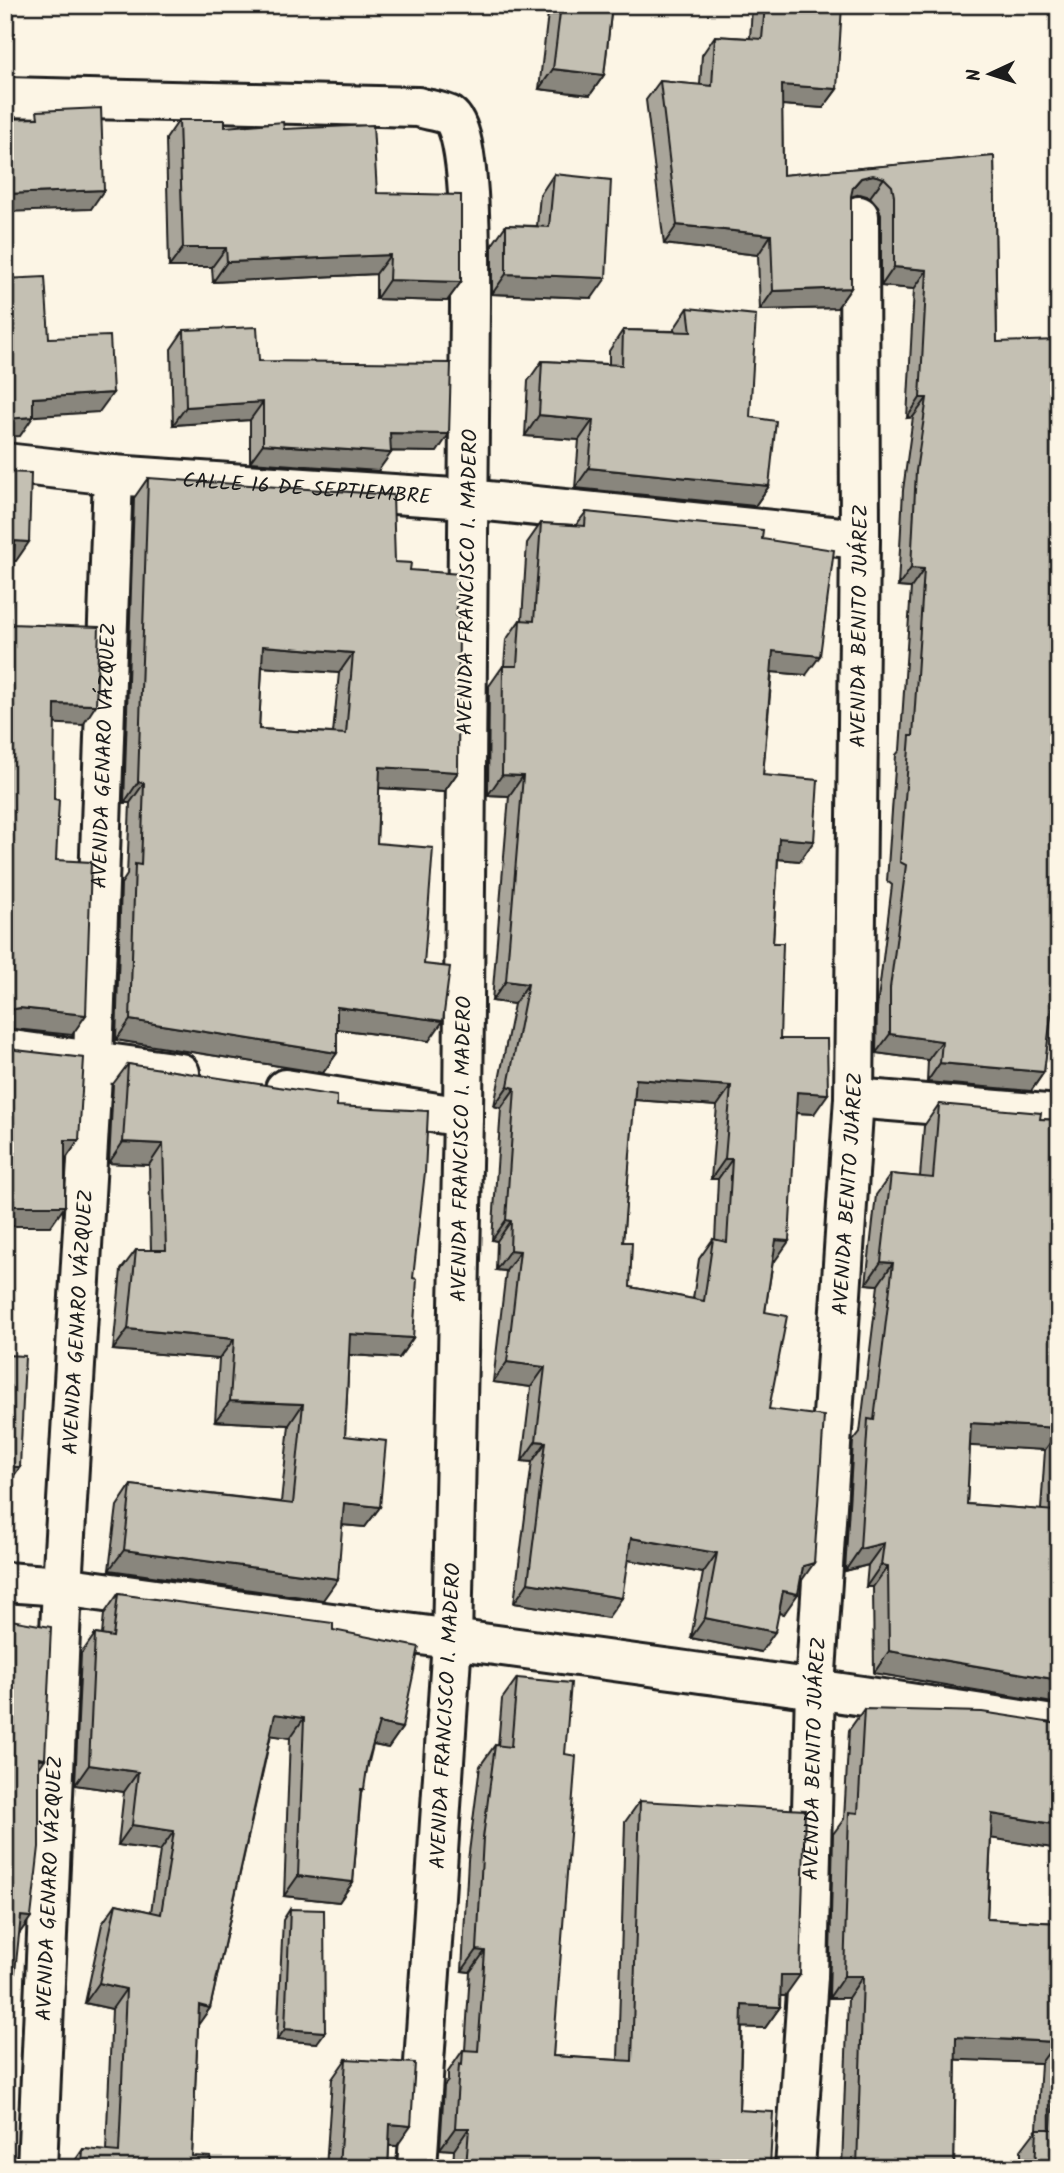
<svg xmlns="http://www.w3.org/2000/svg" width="1064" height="2173" font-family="Kalam,sans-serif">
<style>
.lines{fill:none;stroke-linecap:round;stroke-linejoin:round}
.minor-casing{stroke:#1c1c1c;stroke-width:44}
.minor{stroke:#fcf5e5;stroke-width:38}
.wall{fill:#a9a59a;stroke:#1c1c1c;stroke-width:2;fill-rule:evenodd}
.shaded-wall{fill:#89867d;stroke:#1c1c1c;stroke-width:2}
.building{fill:#c4c0b3;stroke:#1c1c1c;stroke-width:2;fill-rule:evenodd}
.labels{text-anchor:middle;stroke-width:5;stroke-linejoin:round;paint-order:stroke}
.street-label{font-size:21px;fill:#1c1c1c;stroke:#fcf5e5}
</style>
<rect width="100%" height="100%" fill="#fcf5e5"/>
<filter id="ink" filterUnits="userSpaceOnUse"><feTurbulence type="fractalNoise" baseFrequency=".0143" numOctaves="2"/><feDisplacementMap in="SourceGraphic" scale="14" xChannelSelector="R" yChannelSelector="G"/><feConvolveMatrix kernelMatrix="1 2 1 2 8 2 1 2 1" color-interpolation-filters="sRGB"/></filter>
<g filter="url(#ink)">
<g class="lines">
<g class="minor-casing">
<g id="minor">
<path d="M5 97 418 107C427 110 442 111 450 116 473 132 470 272 470 304L463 1117 452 1641 417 2168"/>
<path id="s1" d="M5 463 113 475 468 499 860 539"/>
<path d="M5 1049 180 1073"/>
<path d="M285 1089 463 1117"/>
<path d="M854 1098 1059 1115"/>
<path d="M5 1582 62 1586C394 1633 727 1673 1059 1726"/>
<path id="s2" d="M37 2168 62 1586 93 1059 113 475"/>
<path id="s3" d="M795 2168 808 1977 815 1687 854 1098 860 539 859 216"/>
</g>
</g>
<use href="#minor" class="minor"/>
</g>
<path class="wall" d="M549 5H612L604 75 590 95 539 89Z
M755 5H765L837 89 823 108 782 105 783 175 994 156 997 342 1059 437V971H1056L1044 1072 1031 1091 927 1082 928 1060 876 1053 877 1008 892 885 887 881 896 755 900 750 911 588 898 587 903 490 913 417 907 418 914 289 881 286V215L878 206 870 197 860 194 851 197V288L837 308 760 310 758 255 664 244 646 100 660 81 700 85 702 55 715 36 750 38 752 9Z
M179 120 225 127 284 129 377 193 461 282 447 301 376 299V274L213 282 212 267H169L166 139Z
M554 174 592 298 492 294V245L506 225 537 226 540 195Z
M688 308 750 417 769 486 755 506 575 488 579 440 525 436 528 381 542 361 609 364V351L623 330 675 331 674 329Z
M184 330 259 361 437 452 390 451 378 471 250 462V420L173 425 171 349Z
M148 478 395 562 410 570 456 616 458 772 444 792 379 788 377 843 424 964 429 1041 337 1029V1053L323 1073 116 1040 121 884 127 875 130 803H124L134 498ZM262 667 339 673 333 733 259 729Z
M586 512 762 539 806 675 772 672 763 775 800 861 778 859 773 943 780 1039 814 1114 796 1113 775 1261H773L765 1312 769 1409 800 1583 784 1614 779 1613 761 1652 691 1638 703 1573 628 1560 608 1618 514 1603 532 1462 522 1461 531 1387 493 1382 506 1271 496 1270 497 1241 492 1240 501 1108 494 1106 514 1004 492 1001 509 796 488 795 489 686 503 666H504L506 640 520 620H522L527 543 541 523 576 525ZM634 1100 717 1106 711 1179H718L715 1240 713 1239 699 1259 693 1299 630 1287 623 1242Z
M128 1064 337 1106 413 1278V1338L399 1358 349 1355 345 1436 380 1507 365 1527 342 1525 323 1600 109 1570 117 1506 131 1485 281 1502 289 1425 215 1421 219 1359 113 1350 121 1270 136 1250H151L149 1165 109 1163 113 1084Z
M939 1104 1040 1119 1059 1120V1704L874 1673 873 1587H866L868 1565 845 1571 853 1441 860 1432 878 1285 866 1284 876 1195 891 1174 920 1177 924 1126ZM970 1445 1045 1450 1041 1510 967 1504Z
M118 1594 333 1630 402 1728 388 1748 373 1745 361 1794 353 1882 339 1902 284 1896 290 1738 271 1735 210 2008 198 2024 192 2156 210 2168H70L83 2149 106 2151 112 2009 85 2003 102 1924 116 1904 151 1912 160 1851 118 1845 124 1792 75 1785 81 1654 95 1634 102 1635 104 1614Z
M517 1678 565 1754 553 2056 618 2060 625 1822 640 1801 785 1996H780V2007L765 2028 742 2027 739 2110 770 2166 768 2168H453L454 2150 440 2149 444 2086 448 2081V2072L463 2050H465L470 1972 462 1971 468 1860 480 1766 495 1745 498 1746 502 1699Z
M864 1709 1059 1849 991 1838 987 1919 1059 1923V2168H1021V2150L1037 2129 1041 2063 956 2059 954 2168H842L848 1998H829L833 1834 844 1819 849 1730Z
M290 1909 317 2043 277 2040 283 1920Z
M346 2059 397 2146H389L388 2168H326L332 2079Z"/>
<path class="shaded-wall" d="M553 69 604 75 590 95 539 89Z
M782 85 837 89 823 108 769 104Z
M873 175 884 178 870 197 860 194 847 198 853 187 861 178Z
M104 190 91 209 5 212V194Z
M677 225 771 235 758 255 664 244Z
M183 248H226L212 267H169Z
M390 255 376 274 213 282 227 262Z
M894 267 927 270 914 289 881 286Z
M506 274 606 278 592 298 492 294Z
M389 280 461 282 447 301 376 299Z
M851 288 837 308 760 310 773 291Z
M113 393 99 412 20 417 33 398Z
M920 398H927L913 417 907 418Z
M263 402 250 420 173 425 186 407Z
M539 415 593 420 579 440 525 436Z
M33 417 20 436 5 437V419Z
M390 433 449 434 437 452 377 451Z
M263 444 391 453 378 471 250 462Z
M589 468 769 486 755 506 575 488Z
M15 541 29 542 16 561H5Z
M911 568 924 569 911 588 898 587Z
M263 646 353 653 339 673 249 666Z
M773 651 820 656 806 675 759 671Z
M55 704 96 705 83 725 41 723Z
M380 767 458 772 444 792 365 787Z
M502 775 523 776 509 796 488 795Z
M138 782 144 783 130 803H124Z
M779 838 814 841 800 861 765 858Z
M506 981 528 984 514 1004 492 1001Z
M337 1007 443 1021 429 1041 323 1027Z
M20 1008 86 1015 72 1035 5 1028V1015L9 1010Z
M130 1020 337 1053 323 1073 116 1040Z
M890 1034 942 1041 928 1060 876 1053Z
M940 1063 1044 1072 1031 1091 927 1082Z
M636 1079 731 1086 717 1106 622 1099Z
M508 1086 515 1088 501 1108 494 1106Z
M797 1092 828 1094 814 1114 783 1112Z
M65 1140H79L65 1160Z
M123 1142 163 1144 149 1165 109 1163Z
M725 1159H732L718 1179H711Z
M5 1206H65L51 1226H5Z
M506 1220 511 1221 497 1241 492 1240Z
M776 1240 789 1241 775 1261 762 1260Z
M510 1250 520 1251 506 1271 496 1270Z
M881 1262 893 1263 878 1285 866 1284Z
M128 1329 234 1339 219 1359 113 1350Z
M350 1334 413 1338 399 1358 336 1354Z
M507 1362 545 1367 531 1387 493 1382Z
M230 1401 303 1404 289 1425 215 1421Z
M971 1423 1059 1428V1430L1045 1450 956 1445Z
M536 1441 546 1442 532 1462 522 1461Z
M5 1467H20L6 1487H5Z
M344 1503 380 1507 365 1527 329 1524Z
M631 1538 717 1553 703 1573 617 1558Z
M884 1543 868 1565 845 1571 860 1549Z
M124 1550 338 1579 323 1600 109 1570Z
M814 1563 800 1583 803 1566Z
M881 1565 888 1566 873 1587H866Z
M528 1583 622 1598 608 1618 514 1603Z
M783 1591 798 1594 784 1614 769 1611Z
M705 1618 775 1632 761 1652 691 1638Z
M889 1651 1059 1680V1704L874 1673Z
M275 1714 304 1718 290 1738 261 1734Z
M379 1723 402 1728 388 1748 365 1743Z
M39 1758 45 1759 32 1779Z
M89 1765 138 1772 124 1792 75 1785Z
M992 1814 1059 1825V1849L977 1836Z
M132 1825 174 1831 160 1851 118 1845Z
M298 1876 353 1882 339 1902 284 1896Z
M21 1916 31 1917 17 1937Z
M477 1950 485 1951 470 1972 462 1971Z
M781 1975H800L785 1996H766Z
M844 1976H863L848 1998H829Z
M99 1983 126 1989 112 2009 85 2003Z
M5 1990 13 1991 5 2002Z
M199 2005 210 2008 196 2028Z
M742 2005 780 2007 765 2028 727 2027Z
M285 2029 325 2032 317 2043 277 2040Z
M956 2037 1056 2042 1041 2063 941 2059Z
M390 2124 411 2126 397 2146 376 2145Z
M455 2128H469L454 2150 440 2149Z"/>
<path class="building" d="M561 5H612L604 75 553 69Z
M765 5H842L837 89 782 85 783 175 994 156 997 342 1056 340 1059 437V951L1044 1072 940 1063 942 1041 890 1034V988L906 865 900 862 910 736H913L924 569 911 568 916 471 927 398H920L927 270 894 267V196L892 186 884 178 873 175 861 178 853 187 851 196V288L773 291 771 235 677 225 660 81 712 86 715 36 762 39Z
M101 108 104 190 5 194V119L38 118 37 111Z
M179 120H225V127L283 122 284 129 373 125 377 193 461 195V282L389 280 390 255 227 262 226 248H183Z
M554 174 611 180 606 278 506 274V225L549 227Z
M45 277 49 338 110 336 113 393 33 398V417L5 419V279Z
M688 308 756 315 750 417 776 421 769 486 589 468 593 420 539 415 542 361 622 365 623 330 691 332Z
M257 327 259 361 451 363 449 434 390 433 391 453 263 444V402L186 407 184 330Z
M5 472 31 473 29 542 15 541 10 624 99 627 96 705 55 704 54 799 59 800 56 860 91 862 86 1015 20 1008 9 1010 5 1015V916L6 898H5Z
M148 478 393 495 395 562 411 563 410 570 460 574 456 616H459L458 772 380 767 377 843 433 848 424 964 450 967 443 1021 337 1007V1053L130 1020 135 864 141 865 144 783 138 782ZM263 646 353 653 346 734 259 729Z
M586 512 763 530 762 539 834 550 820 656 773 651 763 775 818 780 814 841 779 838 773 943H783L780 1039H827L828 1094 797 1092 789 1241 776 1240 765 1312 787 1316 769 1409 824 1416 814 1563 803 1566 798 1594 783 1591 775 1632 705 1618 717 1553 631 1538 622 1598 528 1583 546 1442 536 1441 545 1367 507 1362 520 1251 510 1250 511 1221 506 1220 515 1088 508 1086 528 984 506 981 523 776 502 775 503 666H517L520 620 534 621 541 523 585 526ZM636 1079 731 1086 725 1159H732L727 1242 713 1239 704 1301 630 1287 632 1242H623Z
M5 1045 16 1050 84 1058 79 1140H65V1206H5Z
M128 1064 337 1096V1106L428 1111 425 1172 413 1278 417 1279 413 1338 350 1334 345 1436 386 1441 380 1507 344 1503 338 1579 124 1550 131 1485 293 1504 303 1404 230 1401 234 1339 128 1329 136 1250H166L163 1144 123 1142Z
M939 1104 1041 1113 1040 1119 1059 1120V1428L971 1423 967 1504 1055 1511 1059 1446V1680L889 1651 888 1566 881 1565 884 1543 860 1549 868 1419 874 1420 893 1263 881 1262 891 1174 933 1178Z
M5 1355 25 1356 20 1467H5Z
M118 1594 333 1623V1630L419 1647 402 1728 379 1723 368 1761 364 1789H361L353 1882 298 1876 304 1718 275 1714 210 2008 199 2005 192 2156 211 2157 210 2168H82L83 2149 119 2152 126 1989 99 1983 116 1904 161 1914 174 1831 132 1825 138 1772 89 1765 95 1634 113 1637Z
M5 1619 51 1627 45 1759 39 1758V1847L31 1917 21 1916 13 1991 5 1990Z
M517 1678 571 1683 565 1754 576 1756 553 2056 632 2061 640 1801 805 1810 800 1975H781L780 2007 742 2005 739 2110 773 2112 770 2166 760 2165 759 2168H466L469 2128H455L459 2064 462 2065 463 2050 478 2051 485 1951 477 1950 483 1838 495 1745 511 1747Z
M864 1709 982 1712 1059 1724V1825L992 1814 987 1919 1059 1923V2168H1035L1037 2129H1051L1056 2042 956 2037 954 2168H857L863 1976H844L849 1812 858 1813Z
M290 1909 324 1910 325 2032 285 2029Z
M346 2059 415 2063 411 2126 390 2124 388 2168H339Z"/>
</g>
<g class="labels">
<g class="street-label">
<text dy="7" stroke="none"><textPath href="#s1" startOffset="303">CALLE 16 DE SEPTIEMBRE</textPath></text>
<text transform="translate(467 582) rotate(-89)" y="7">AVENIDA FRANCISCO I. MADERO</text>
<text dy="7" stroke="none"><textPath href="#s3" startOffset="1544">AVENIDA BENITO JUÁREZ</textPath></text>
<text dy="7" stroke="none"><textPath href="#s2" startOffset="1414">AVENIDA GENARO VÁZQUEZ</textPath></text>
<text transform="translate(461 1149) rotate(-89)" y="7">AVENIDA FRANCISCO I. MADERO</text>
<text dy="7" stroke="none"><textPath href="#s3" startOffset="976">AVENIDA BENITO JUÁREZ</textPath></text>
<text dy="7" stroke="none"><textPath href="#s2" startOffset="847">AVENIDA GENARO VÁZQUEZ</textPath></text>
<text transform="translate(445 1716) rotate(-87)" y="7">AVENIDA FRANCISCO I. MADERO</text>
<text dy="7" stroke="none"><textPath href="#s3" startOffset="410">AVENIDA BENITO JUÁREZ</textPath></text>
<text dy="7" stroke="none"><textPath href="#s2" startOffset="280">AVENIDA GENARO VÁZQUEZ</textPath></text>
</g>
</g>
<rect width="1064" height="2173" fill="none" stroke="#fcf5e5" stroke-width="28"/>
<rect x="14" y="14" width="1036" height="2145" fill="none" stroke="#1c1c1c" stroke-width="2.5" filter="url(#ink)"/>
<g transform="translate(990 74) rotate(266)" stroke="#fcf5e5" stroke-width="5" paint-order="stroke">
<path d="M0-5L12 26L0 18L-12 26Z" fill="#1c1c1c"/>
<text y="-10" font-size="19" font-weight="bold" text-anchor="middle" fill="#1c1c1c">N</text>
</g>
</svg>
